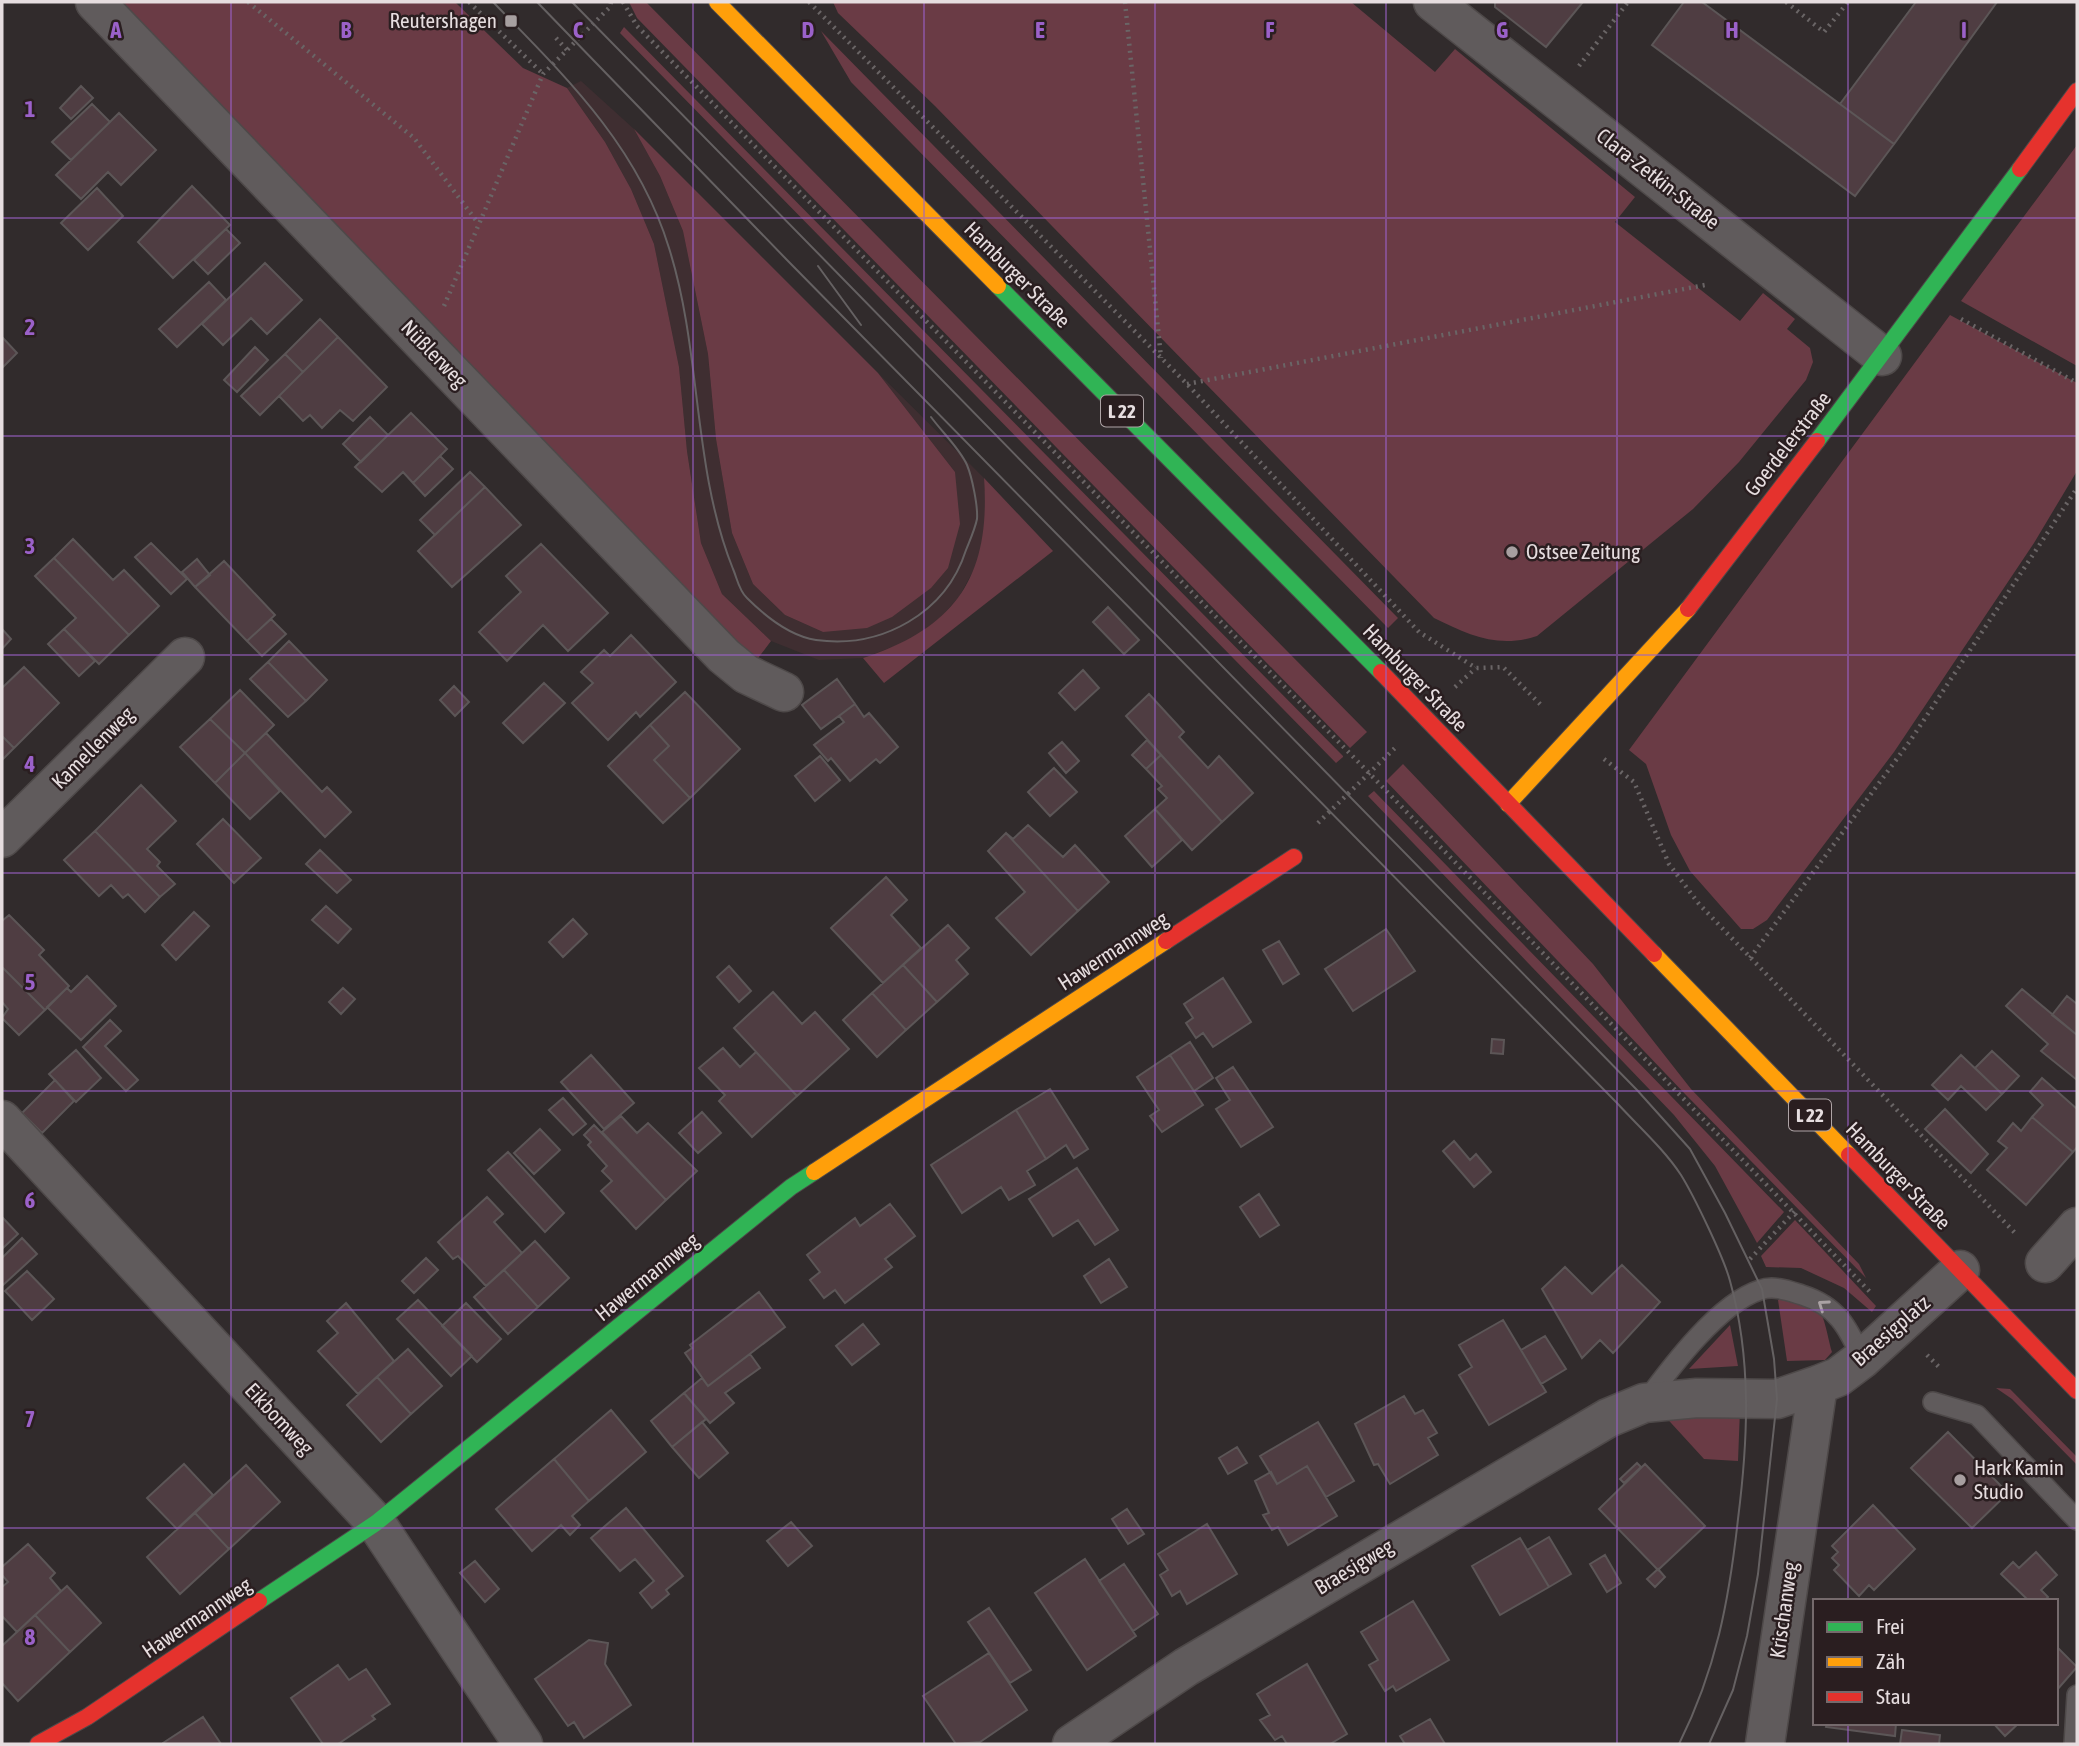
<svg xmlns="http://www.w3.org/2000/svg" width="2079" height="1746" font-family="'Asap Condensed',sans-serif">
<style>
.built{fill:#3f2e31}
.green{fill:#6a3b45}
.building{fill:#4f3d42;stroke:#5c5657;stroke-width:2}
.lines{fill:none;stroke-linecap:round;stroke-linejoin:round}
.lane-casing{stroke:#4e4949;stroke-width:22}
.street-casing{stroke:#4e4949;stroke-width:41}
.fast-casing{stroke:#4e4949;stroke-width:18}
.slow-casing{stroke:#4e4949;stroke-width:18}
.jam-casing{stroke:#4e4949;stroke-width:18}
.path{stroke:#6a6566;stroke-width:4.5;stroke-dasharray:2 5;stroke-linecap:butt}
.lane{stroke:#605b5c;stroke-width:19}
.street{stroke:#605b5c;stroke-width:38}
.fast{stroke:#30b455;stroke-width:16}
.slow{stroke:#ff9f0a;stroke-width:16}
.jam{stroke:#e5322d;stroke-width:16}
.tram{stroke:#656162;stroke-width:2}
.oneway{stroke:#aaa2a4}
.grid{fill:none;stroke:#9b61c9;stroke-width:2;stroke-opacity:0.55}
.poi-dot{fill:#a79fa0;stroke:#2a1e20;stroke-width:2.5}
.labels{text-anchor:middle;stroke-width:5;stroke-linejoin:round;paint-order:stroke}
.shield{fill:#2a1e20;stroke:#aea4a6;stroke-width:2}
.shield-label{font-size:19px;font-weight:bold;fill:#e6dddf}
.poi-label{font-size:21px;fill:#e6dddf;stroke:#2a1e20;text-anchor:start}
.street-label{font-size:21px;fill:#e6dddf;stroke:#2a1e20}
.grid-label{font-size:23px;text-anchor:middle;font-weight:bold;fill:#9b61c9;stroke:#2a1e20;stroke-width:5;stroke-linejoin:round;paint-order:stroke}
</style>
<rect width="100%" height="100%" fill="#312b2c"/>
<path class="built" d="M581 81 634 129 660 176 683 231 708 354 716 439 732 533 753 584 785 615 823 632 955 472 878 373 984 478 987 518 980 558 959 597 940 618 914 639 863 658 819 660 771 641 722 594 701 543 687 451 679 367 654 244 631 189 605 142 567 88Z"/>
<path class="green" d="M95 2H455L523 68 567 88 605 142 631 189 654 244 679 367 687 451 701 543 722 594 771 641 746 674Z
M629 2H646L1367 732 1350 748 637 18Z
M833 2H1351L1435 72 1455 49 1635 197 1615 222 1740 321 1763 293 1795 319 1787 329 1810 348 1813 362 1806 380 1739 462 1693 509 1537 636C1498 649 1469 635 1434 618L935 106 838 13Z
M624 27 1343 756V757L1336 763 620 33Z
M821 31 1398 618 1388 628 851 82Z
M634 129 878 373 955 472 960 524 948 568 931 588 892 617 867 628 823 632 785 615 753 584 732 533 716 439 708 354 683 231 660 176Z
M2077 145V366L1961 301Z
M1950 315 2077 383V471L2034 543 1894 752 1767 920 1753 929H1741L1690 871 1671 835 1646 764 1629 750Z
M984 478 1053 551 884 683 863 658C956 628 991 576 984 478Z
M1403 764 1593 964 1691 1089 1859 1264 1866 1278 1686 1095 1386 781Z
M1374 791 1784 1212 1757 1243 1715 1166 1674 1115 1368 796Z
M1795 1220 1876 1306 1872 1312 1844 1288 1801 1268 1766 1267 1761 1256Z
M1778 1300C1826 1300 1821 1310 1832 1352L1825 1360 1787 1361Z
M1730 1325 1738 1366 1689 1369Z
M1996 1388 2010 1389 2077 1457V1465L2012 1399Z
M1740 1410 1738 1461 1704 1459 1661 1412Z"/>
<path class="building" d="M1495 2H1583L1546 47 1495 7Z
M1684 2H1702L1894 144 1855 196 1652 45Z
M1916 2H1997L1894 144 1840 104Z
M81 86 93 98 71 119 60 108Z
M92 104 110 122 71 160 52 142Z
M119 113 156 150 121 185 108 172 81 199 56 175Z
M192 186 230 225 173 278 138 242Z
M97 188 123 216 88 250 61 223Z
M226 229 240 243 208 274 194 260Z
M265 263 302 300 267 334 251 318 223 345 202 324Z
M209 282 226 300 177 347 159 329Z
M320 319 338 337 303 372 285 354Z
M2 337 17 353 2 368Z
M338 337 387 387 353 421 340 410 322 428 310 415 303 421 279 396Z
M255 347 268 360 237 392 224 380Z
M285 354 303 372 260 415 241 396Z
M411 413 447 449 413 483 403 472 382 492 355 467Z
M370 417 388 435 361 462 343 444Z
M440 456 453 469 425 496 413 483Z
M470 472 485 487 435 535 420 520Z
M485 487 521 525 452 587 418 551Z
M73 539 113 580 124 570 159 606 129 635 54 558Z
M151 543 187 579 171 594 135 557Z
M541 544 608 613 568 651 543 625 507 661 479 632 521 592 506 576Z
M54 558 129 635 99 664 64 629 76 618 35 576Z
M197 559 210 575 195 587 182 572Z
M224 561 275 615 247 641 195 587Z
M1108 607 1139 640 1124 654 1093 622Z
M271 619 286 634 262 656 247 641Z
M2 629 11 639 2 649Z
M64 629 95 661 79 676 48 644Z
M631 635 676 682 640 717 636 712 608 740 572 703 593 683 581 672 604 650 610 656Z
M289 641 327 680 306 701 268 662Z
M268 662 306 701 288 717 250 679Z
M24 667 59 703 14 748 2 736V688Z
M1083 670 1099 688 1075 710 1059 693Z
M837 679 855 704 821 729 802 705Z
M544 683 565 703 523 743 503 723Z
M454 686 469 702 455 716 440 700Z
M240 690 274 725 245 753 210 719Z
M685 692 740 749 690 798 654 760 669 746 650 725Z
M1149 694 1184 732 1179 737 1208 768 1219 756 1253 793 1222 822 1126 716Z
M855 704 864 717 869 713 898 747 880 763 876 759 850 781 831 758 828 761 814 745 844 722 839 716Z
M210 719 245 753 215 783 180 747Z
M650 725 669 746 654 760 690 798 663 823 608 766Z
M266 733 322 792 327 787 351 812 325 837 245 753Z
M2 736 14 748 2 760Z
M1147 740 1161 755 1146 769 1132 755Z
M1062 742 1079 761 1066 773 1049 753Z
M245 753 280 791 250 819 215 783Z
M1161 755 1222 822 1192 850 1155 809 1167 798 1158 789 1162 786 1146 769Z
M820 756 840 780 815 801 795 776Z
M1054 768 1077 792 1050 816 1028 792Z
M141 785 176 821 147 849 160 862 157 866 175 884 160 897 95 831Z
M1155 809 1182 840 1152 867 1125 836Z
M223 819 261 858 234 883 197 844Z
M1028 825 1063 857 1075 845 1109 882 1078 911 1006 833 1013 839Z
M95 831 160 897 145 912 128 894 123 898 111 885 99 896 64 860Z
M1006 833 1078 911 1031 955 996 918 1025 892 988 851Z
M320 850 351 880 337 893 306 864Z
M886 877 907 900 891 915 921 948 883 983 831 928Z
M326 906 351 929 338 943 312 920Z
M194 912 209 926 176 960 162 945Z
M9 915 44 950 39 955 69 986 45 1010 2 967V921Z
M573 919 587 934 563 957 549 942Z
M948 925 969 948 956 960 968 974 937 1002 903 965Z
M1386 929 1415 971 1353 1011 1325 969Z
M1279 941 1299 974 1283 984 1263 950Z
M903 965 937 1002 906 1030 872 993Z
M729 966 751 991 739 1002 717 977Z
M2 967 45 1010 19 1035 2 1018 8 1009 2 1002Z
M87 976 116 1006 81 1040 47 1007 67 988 71 992Z
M1223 978 1251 1022 1213 1047 1203 1033 1196 1038 1186 1023 1193 1018 1184 1004Z
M343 988 355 999 341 1014 329 1002Z
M2022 989 2077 1035V1080L2041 1051 2048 1044 2006 1006Z
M773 992 802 1024 815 1012 849 1049 797 1096 734 1028Z
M872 993 906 1030 877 1057 843 1020Z
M2067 996 2077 1004V1035L2052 1015Z
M110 1020 121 1031 105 1046 138 1080 126 1091 83 1047Z
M1492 1039 1504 1040 1503 1054 1491 1053Z
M1190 1042 1213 1078 1194 1091 1170 1055Z
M723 1048 740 1067 756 1052 797 1096 752 1137 719 1101 725 1095 699 1068Z
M76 1050 101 1078 76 1102 49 1074Z
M1992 1051 2019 1076 2002 1094 1975 1068Z
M591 1055 634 1103 604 1129 561 1082Z
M1170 1055 1203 1105 1162 1132 1150 1116 1159 1110 1137 1077Z
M1961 1055 2002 1094 1986 1110 1961 1086 1948 1100 1932 1085Z
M1233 1067 1273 1127 1241 1147 1216 1109 1230 1100 1216 1078Z
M2042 1078 2077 1109V1147L2073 1152 2032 1117 2043 1105 2030 1092Z
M55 1080 74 1101 42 1133 22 1113Z
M1050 1089 1088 1149 1074 1158 1066 1145 1046 1159 1016 1110Z
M563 1098 586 1124 573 1135 549 1110Z
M1945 1109 1988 1154 1971 1173 1925 1129Z
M1016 1110 1046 1159 1027 1171 1035 1185 1009 1200 1001 1187 962 1213 931 1165Z
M702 1112 721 1133 698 1153 679 1133Z
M621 1116 637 1133 648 1123 697 1171 666 1200 602 1132Z
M2032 1117 2073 1152 2026 1205 1987 1170 2007 1148 1998 1141 2013 1123 2021 1131Z
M594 1125 666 1200 636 1229 601 1191 612 1181 602 1171 607 1166 588 1145 591 1142 584 1135Z
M540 1129 560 1150 534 1174 514 1153Z
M1454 1141 1470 1160 1476 1154 1491 1172 1474 1187 1443 1151Z
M508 1152 564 1213 545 1232 488 1170Z
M1077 1168 1118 1230 1095 1245 1078 1220 1053 1236 1029 1199Z
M1259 1194 1279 1225 1260 1237 1240 1207Z
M487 1197 503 1214 494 1222 522 1253 486 1286 458 1256 453 1259 438 1242Z
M890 1204 915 1236 885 1259 892 1267 845 1303 835 1290 824 1298 810 1280 820 1272 807 1255 855 1218 860 1226Z
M2 1217 18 1234 2 1249Z
M22 1238 37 1254 2 1286V1258Z
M535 1241 569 1278 538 1307 504 1270Z
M426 1258 438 1270 414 1293 402 1281Z
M1109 1259 1127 1287 1101 1303 1084 1276Z
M1622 1265 1660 1302 1613 1353 1600 1340 1582 1358 1542 1289 1565 1267 1592 1294Z
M504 1270 538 1307 508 1334 474 1297Z
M27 1271 54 1299 32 1320 5 1291Z
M759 1292 785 1327 708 1386 685 1353 692 1348 690 1345Z
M418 1300 472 1356 451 1376 397 1319Z
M346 1303 394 1361 358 1394 318 1351 338 1333 327 1321Z
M466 1303 501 1339 477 1362 442 1326Z
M1503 1320 1546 1392 1489 1425 1459 1375 1472 1367 1459 1345Z
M863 1324 879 1344 852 1365 836 1346Z
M1545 1336 1566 1369 1541 1384 1521 1350Z
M408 1349 442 1386 411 1414 377 1377Z
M750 1354 760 1368 725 1393 734 1403 710 1423 684 1393 702 1378 708 1386Z
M377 1377 411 1414 381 1442 347 1405Z
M684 1393 706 1419 672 1447 651 1421Z
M1404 1396 1415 1414 1423 1410 1437 1433 1428 1438 1438 1455 1390 1484 1378 1464 1374 1465 1355 1424Z
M611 1410 646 1452 589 1501 554 1459Z
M702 1422 728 1453 699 1478 672 1447Z
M1318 1422 1354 1481 1326 1497 1307 1466 1277 1484 1260 1456Z
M1948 1432 2008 1493 1972 1528 1911 1468Z
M1237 1447 1247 1463 1228 1474 1219 1458Z
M554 1459 589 1501 572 1516 580 1525 570 1535 561 1525 532 1551 496 1509Z
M1637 1463 1641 1467 1624 1483 1620 1479Z
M184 1464 213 1495 177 1529 147 1498Z
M1645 1464 1705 1526 1658 1570 1599 1509Z
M246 1465 280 1502 229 1549 195 1513Z
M1307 1466 1337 1516 1288 1545 1278 1527 1272 1530 1263 1515 1269 1513 1255 1481 1271 1472 1277 1484Z
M1873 1505 1915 1549 1874 1590 1869 1585 1859 1596 1834 1570 1839 1565 1832 1558 1838 1552 1832 1546Z
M626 1508 683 1576 666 1590 669 1594 652 1608 640 1593 654 1581 635 1559 620 1571 591 1538Z
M1127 1509 1144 1534 1128 1544 1112 1519Z
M195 1513 229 1549 180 1594 147 1557Z
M791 1522 812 1546 788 1566 767 1541Z
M1207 1524 1237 1574 1187 1604 1180 1591 1172 1596 1160 1575 1168 1570 1158 1554Z
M1549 1537 1571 1574 1549 1587 1527 1550Z
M1520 1538 1549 1587 1500 1615 1472 1566Z
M28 1544 55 1573 50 1578 61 1591 17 1632 2 1616V1587L8 1582 2 1575V1567Z
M2036 1552 2057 1575 2041 1590 2048 1597 2044 1601H2029L2001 1574 2013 1562 2019 1568Z
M1605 1555 1621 1583 1607 1592 1590 1564Z
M1085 1559 1136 1636 1087 1670 1035 1593Z
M475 1561 499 1589 485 1602 460 1573Z
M1124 1564 1158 1614 1133 1631 1099 1581Z
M1658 1569 1665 1577 1655 1587 1647 1579Z
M67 1586 101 1623 70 1652 35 1615Z
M1413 1601 1449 1660 1396 1691 1393 1686 1385 1691 1369 1665 1378 1660 1361 1632Z
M989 1608 1031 1670 1010 1683 968 1622Z
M35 1615 70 1652 18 1701 2 1683V1646Z
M589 1640 608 1643 605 1664 631 1705 584 1738 574 1722 568 1726 535 1679Z
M2056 1646 2077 1667 2056 1691Z
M989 1653 1027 1710 980 1742 956 1744 923 1696Z
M1307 1664 1347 1734 1330 1744H1287L1282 1736 1275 1740 1260 1720 1270 1715 1257 1694Z
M338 1665 349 1680 366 1669 390 1704 372 1716 375 1719 338 1744H323L291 1698Z
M203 1717 221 1744H163V1743Z
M1430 1719 1445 1744H1405L1400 1736Z
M1827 1723H1896L1895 1736 1826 1727Z
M1993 1723H2019L2005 1736Z
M1902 1730 1940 1735 1939 1744H1900Z"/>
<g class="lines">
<g class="lane-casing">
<path id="lane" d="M1646 1401C1671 1367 1719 1303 1760 1290 1774 1285 1789 1291 1802 1295 1837 1306 1848 1327 1862 1359
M1933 1402 1977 1415 2077 1520
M2074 1744 2077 1695"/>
</g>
<g class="street-casing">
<path id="street" d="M95 2 724 656 746 674 784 692
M1433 2 1882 356
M2 838 185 657
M2 1120 376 1523 523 1744
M2045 1263 2077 1227
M1072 1744 1186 1667 1608 1418 1644 1403 1697 1398 1777 1399 1818 1385 1838 1377 1862 1359 1960 1270
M1765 1744 1818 1385"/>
</g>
<g class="fast-casing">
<path id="fast" d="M998 286 1381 672
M1817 441 2020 169
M259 1601 376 1523 791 1187 814 1172"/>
</g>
<g class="slow-casing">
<path id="slow" d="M717 2 998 286
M1508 804 1688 609
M1654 954 1849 1155
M814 1172 1166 941"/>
</g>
<g class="jam-casing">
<path id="jam" d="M2020 169 2077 91
M1688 609 1817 441
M1381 672 1654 954
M1166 941 1294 857
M1849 1155 2077 1391
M38 1744 87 1717 259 1601"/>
</g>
<path class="path" d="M248 2 414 138 478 223
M469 2 543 74
M623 2 637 26 1369 773 1872 1294
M809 2 1187 384 1419 632 1476 668 1503 667 1542 706
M1125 2 1161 358
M1786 2 1824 32 1848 2
M556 38 567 50
M1579 66 1628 2
M444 306 543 74 610 7 611 2
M1961 319 2077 383
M1187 384 1705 285
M1455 687 1476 668
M1604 759 1634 782 1669 864 1699 904 2017 1235
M1318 823 1397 746
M1750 958 1910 741 2077 488
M1750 1259 1795 1211
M1927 1355 1941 1369"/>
<use href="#lane" class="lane"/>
<use href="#street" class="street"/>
<use href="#fast" class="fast"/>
<use href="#slow" class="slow"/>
<use href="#jam" class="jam"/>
<path class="tram" d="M493 2C565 76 638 146 669 248 702 352 692 467 733 569 737 578 739 591 747 598 765 616 790 636 816 640 882 649 946 613 966 550 970 540 975 529 977 519 978 506 972 477 967 465 960 449 942 432 931 417
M537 2 788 261 1617 1103C1638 1126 1664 1149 1681 1175 1694 1196 1724 1258 1730 1281 1752 1360 1748 1440 1738 1519 1729 1601 1716 1670 1679 1744
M572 2 1637 1090 1690 1149 1725 1213 1762 1289 1774 1359 1777 1399 1758 1574 1747 1636 1733 1690 1709 1744
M818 266 861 325"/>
</g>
<defs><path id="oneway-chevron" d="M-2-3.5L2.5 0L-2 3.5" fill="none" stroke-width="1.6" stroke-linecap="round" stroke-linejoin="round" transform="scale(1.75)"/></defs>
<use class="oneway" href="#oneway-chevron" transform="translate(1823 1305) rotate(-145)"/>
<path class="grid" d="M231 2V1744M462 2V1744M693 2V1744M924 2V1744M1155 2V1744M1386 2V1744M1617 2V1744M1848 2V1601M2 218H2077M2 436H2077M2 655H2077M2 873H2077M2 1091H2077M2 1310H2077M2 1528H2077M1848 1723V1744"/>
<g class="poi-dot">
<rect x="504" y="14" width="14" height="14" rx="3.5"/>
<circle cx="1512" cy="552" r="7"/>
<circle cx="1960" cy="1480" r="7"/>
</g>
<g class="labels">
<g class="shield">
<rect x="1101" y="395.5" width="42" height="31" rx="5"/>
<rect x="1789" y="1099.5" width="42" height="31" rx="5"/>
</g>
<g class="shield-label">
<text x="1122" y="418">L 22</text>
<text x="1810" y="1122">L 22</text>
</g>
<g class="poi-label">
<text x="497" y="28" text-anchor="end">Reutershagen</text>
<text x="1526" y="559">Ostsee Zeitung</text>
<text x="1974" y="1475">Hark Kamin<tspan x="1974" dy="24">Studio</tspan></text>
</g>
<g class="street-label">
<text transform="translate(1658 179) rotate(38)" y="7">Clara-Zetkin-Straße</text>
<text transform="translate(1017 275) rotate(45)" y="7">Hamburger Straße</text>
<text transform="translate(434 354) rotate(46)" y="7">Nüßlerweg</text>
<text transform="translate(1788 444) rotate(-52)" y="7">Goerdelerstraße</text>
<text transform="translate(1415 678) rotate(46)" y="7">Hamburger Straße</text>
<text transform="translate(93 748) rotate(-45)" y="7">Kamellenweg</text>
<text transform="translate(1113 951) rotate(-33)" y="7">Hawermannweg</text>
<text transform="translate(1898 1176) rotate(46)" y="7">Hamburger Straße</text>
<text transform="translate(647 1277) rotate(-39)" y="7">Hawermannweg</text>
<text transform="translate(1891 1331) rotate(-41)" y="7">Braesigplatz</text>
<text transform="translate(279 1419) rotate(47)" y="7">Eikbomweg</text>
<text transform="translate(1354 1567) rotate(-31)" y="7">Braesigweg</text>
<text transform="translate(1784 1610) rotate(-82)" y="7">Krischanweg</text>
<text transform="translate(197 1618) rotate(-34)" y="7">Hawermannweg</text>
</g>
</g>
<g class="grid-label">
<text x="116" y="38">A</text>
<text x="346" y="38">B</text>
<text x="578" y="38">C</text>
<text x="808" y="38">D</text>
<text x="1040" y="38">E</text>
<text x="1270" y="38">F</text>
<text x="1502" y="38">G</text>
<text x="1732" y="38">H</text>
<text x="1964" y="38">I</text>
<text x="30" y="117">1</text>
<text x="30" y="335">2</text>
<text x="30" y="554">3</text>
<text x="30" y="772">4</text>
<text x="30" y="990">5</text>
<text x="30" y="1208">6</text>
<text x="30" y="1427">7</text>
<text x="30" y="1645">8</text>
</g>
<rect width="2079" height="1746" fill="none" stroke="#e6dddf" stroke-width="7"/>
<rect x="1813" y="1599" width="245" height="126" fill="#2a1e20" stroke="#756a6c" stroke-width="2"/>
<rect x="1827" y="1622" width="35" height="10" fill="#30b455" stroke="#756a6c" stroke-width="2"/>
<text x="1876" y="1634" font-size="21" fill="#e6dddf">Frei</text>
<rect x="1827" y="1657" width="35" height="10" fill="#ff9f0a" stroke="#756a6c" stroke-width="2"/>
<text x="1876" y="1669" font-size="21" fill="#e6dddf">Zäh</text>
<rect x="1827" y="1692" width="35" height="10" fill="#e5322d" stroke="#756a6c" stroke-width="2"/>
<text x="1876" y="1704" font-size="21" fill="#e6dddf">Stau</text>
</svg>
